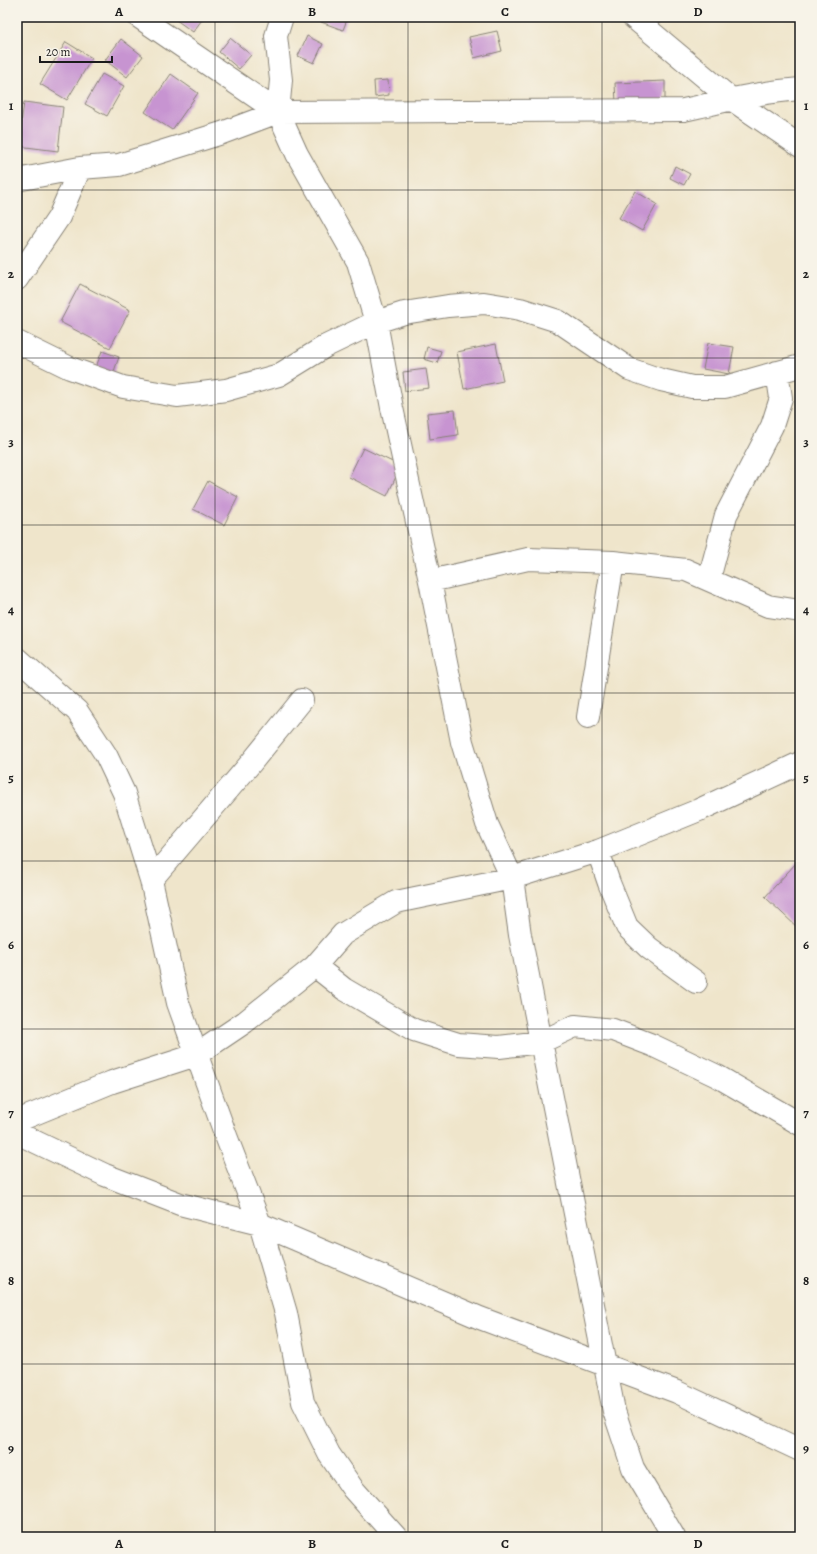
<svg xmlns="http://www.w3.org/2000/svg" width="817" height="1554" font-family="Alegreya,serif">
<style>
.building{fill:#c794d1}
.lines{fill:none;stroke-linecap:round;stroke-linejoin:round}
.minor-casing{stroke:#868074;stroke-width:24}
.minor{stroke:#fff;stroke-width:22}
.grid{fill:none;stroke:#1c1c1c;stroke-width:1;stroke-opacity:0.55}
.neatline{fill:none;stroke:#1c1c1c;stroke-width:1.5}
.grid-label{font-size:13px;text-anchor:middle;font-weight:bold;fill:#1c1c1c}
</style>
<rect width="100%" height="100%" fill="#f7f3e8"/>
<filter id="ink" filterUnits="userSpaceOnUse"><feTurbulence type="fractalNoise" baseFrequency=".025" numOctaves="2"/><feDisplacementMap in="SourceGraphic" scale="8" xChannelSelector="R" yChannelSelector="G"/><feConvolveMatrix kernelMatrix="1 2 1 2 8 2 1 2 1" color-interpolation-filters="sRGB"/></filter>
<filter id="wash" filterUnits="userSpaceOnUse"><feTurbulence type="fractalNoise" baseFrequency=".012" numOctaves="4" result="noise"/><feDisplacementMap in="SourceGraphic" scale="16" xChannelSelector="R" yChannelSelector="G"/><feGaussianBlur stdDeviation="0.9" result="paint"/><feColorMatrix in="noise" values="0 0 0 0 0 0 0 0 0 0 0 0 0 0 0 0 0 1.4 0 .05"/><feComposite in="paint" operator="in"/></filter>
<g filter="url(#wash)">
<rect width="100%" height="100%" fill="#efe5cb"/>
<g id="blocks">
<path class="building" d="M172 17H204L193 32Z
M323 17H348L343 30 321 22Z
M497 31 502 51 474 58 469 37Z
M307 36 323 44 314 63 298 56Z
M230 38 251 55 239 69 219 52Z
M121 39 143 56 127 77 105 60Z
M66 42 92 58 67 100 40 84Z
M102 74 124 86 107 116 85 104Z
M171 74 198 93 172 130 145 112Z
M388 80 389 95 375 97 374 81Z
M665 81V101L616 103 615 83Z
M24 102 63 107 58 151 18 146Z
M675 166 690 174 684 185 670 178Z
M635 191 657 204 642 231 619 218Z
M80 284 130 310 110 348 60 322Z
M708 343 734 347 729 374 703 369Z
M496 344 503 381 464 389 457 352Z
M427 347 441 351 437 363 424 359Z
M102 351 119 357 113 374 96 367Z
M426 369 429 388 405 391 403 372Z
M455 410 458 435 430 439 427 413Z
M363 448 401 466 387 496 349 477Z
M208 481 238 497 224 525 193 509Z
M797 862 800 865V927L799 929 765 897Z"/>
</g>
</g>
<g filter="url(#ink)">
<use href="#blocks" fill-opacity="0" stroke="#868074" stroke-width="1"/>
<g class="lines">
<g class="minor-casing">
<path id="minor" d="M139 17 278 112 684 110C723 101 761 92 800 89
M282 17 276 36 281 80 278 112 297 154 358 262 376 322 392 408 430 581 462 742 487 824 512 878 520 935 614 1411 633 1468 674 1537
M633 17 731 99 800 146
M17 180 80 168 119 165 222 133 278 112
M17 279 59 217 80 168
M17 342 70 368 123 387 177 396 226 390 279 375 326 346 376 322 404 313 448 306 484 303 520 309 558 321 629 369 661 380 692 387H725L800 366
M709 579 726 515 772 426 781 398 777 372
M430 581 528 559 613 562 686 570 768 606 800 611
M17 658 77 711 106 755 124 793 151 880 178 1003 226 1136 260 1224 286 1313 303 1402 329 1454 353 1489 396 1537
M588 717 613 562
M598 851 609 883 627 927 649 948 696 982
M151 880 251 763 302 700
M315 966 344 989 414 1030 458 1044 499 1047 541 1042 575 1026 613 1030 652 1045 717 1076 800 1124
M17 1121 112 1082 196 1055 245 1022 315 966 343 934 396 902 512 878 598 851 699 810 800 763
M17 1133 105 1175 180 1204 260 1224 480 1318 677 1392 800 1450"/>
</g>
<use href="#minor" class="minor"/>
</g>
</g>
<path class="grid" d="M215 17V1537M408 17V1537M602 17V1537M17 190H800M17 358H800M17 525H800M17 693H800M17 861H800M17 1029H800M17 1196H800M17 1364H800"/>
<rect width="817" height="1554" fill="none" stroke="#f7f3e8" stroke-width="44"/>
<path d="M40 56v6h72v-6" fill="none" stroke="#1c1c1c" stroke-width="2"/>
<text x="46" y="56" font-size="12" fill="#1c1c1c" stroke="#f7f3e8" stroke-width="3" paint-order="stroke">20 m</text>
<rect x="22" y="22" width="773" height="1510" class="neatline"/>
<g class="grid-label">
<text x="119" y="16">A</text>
<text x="312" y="16">B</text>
<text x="505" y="16">C</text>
<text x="698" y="16">D</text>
<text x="11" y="110">1</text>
<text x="806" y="110">1</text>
<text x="11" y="278">2</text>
<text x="806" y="278">2</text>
<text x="11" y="446">3</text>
<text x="806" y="446">3</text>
<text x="11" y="614">4</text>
<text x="806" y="614">4</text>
<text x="11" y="782">5</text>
<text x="806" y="782">5</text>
<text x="11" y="949">6</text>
<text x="806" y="949">6</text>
<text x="11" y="1117">7</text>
<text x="806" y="1117">7</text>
<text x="11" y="1285">8</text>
<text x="806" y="1285">8</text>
<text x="11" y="1453">9</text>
<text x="806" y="1453">9</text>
<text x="119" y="1548">A</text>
<text x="312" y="1548">B</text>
<text x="505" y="1548">C</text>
<text x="698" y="1548">D</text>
</g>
</svg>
